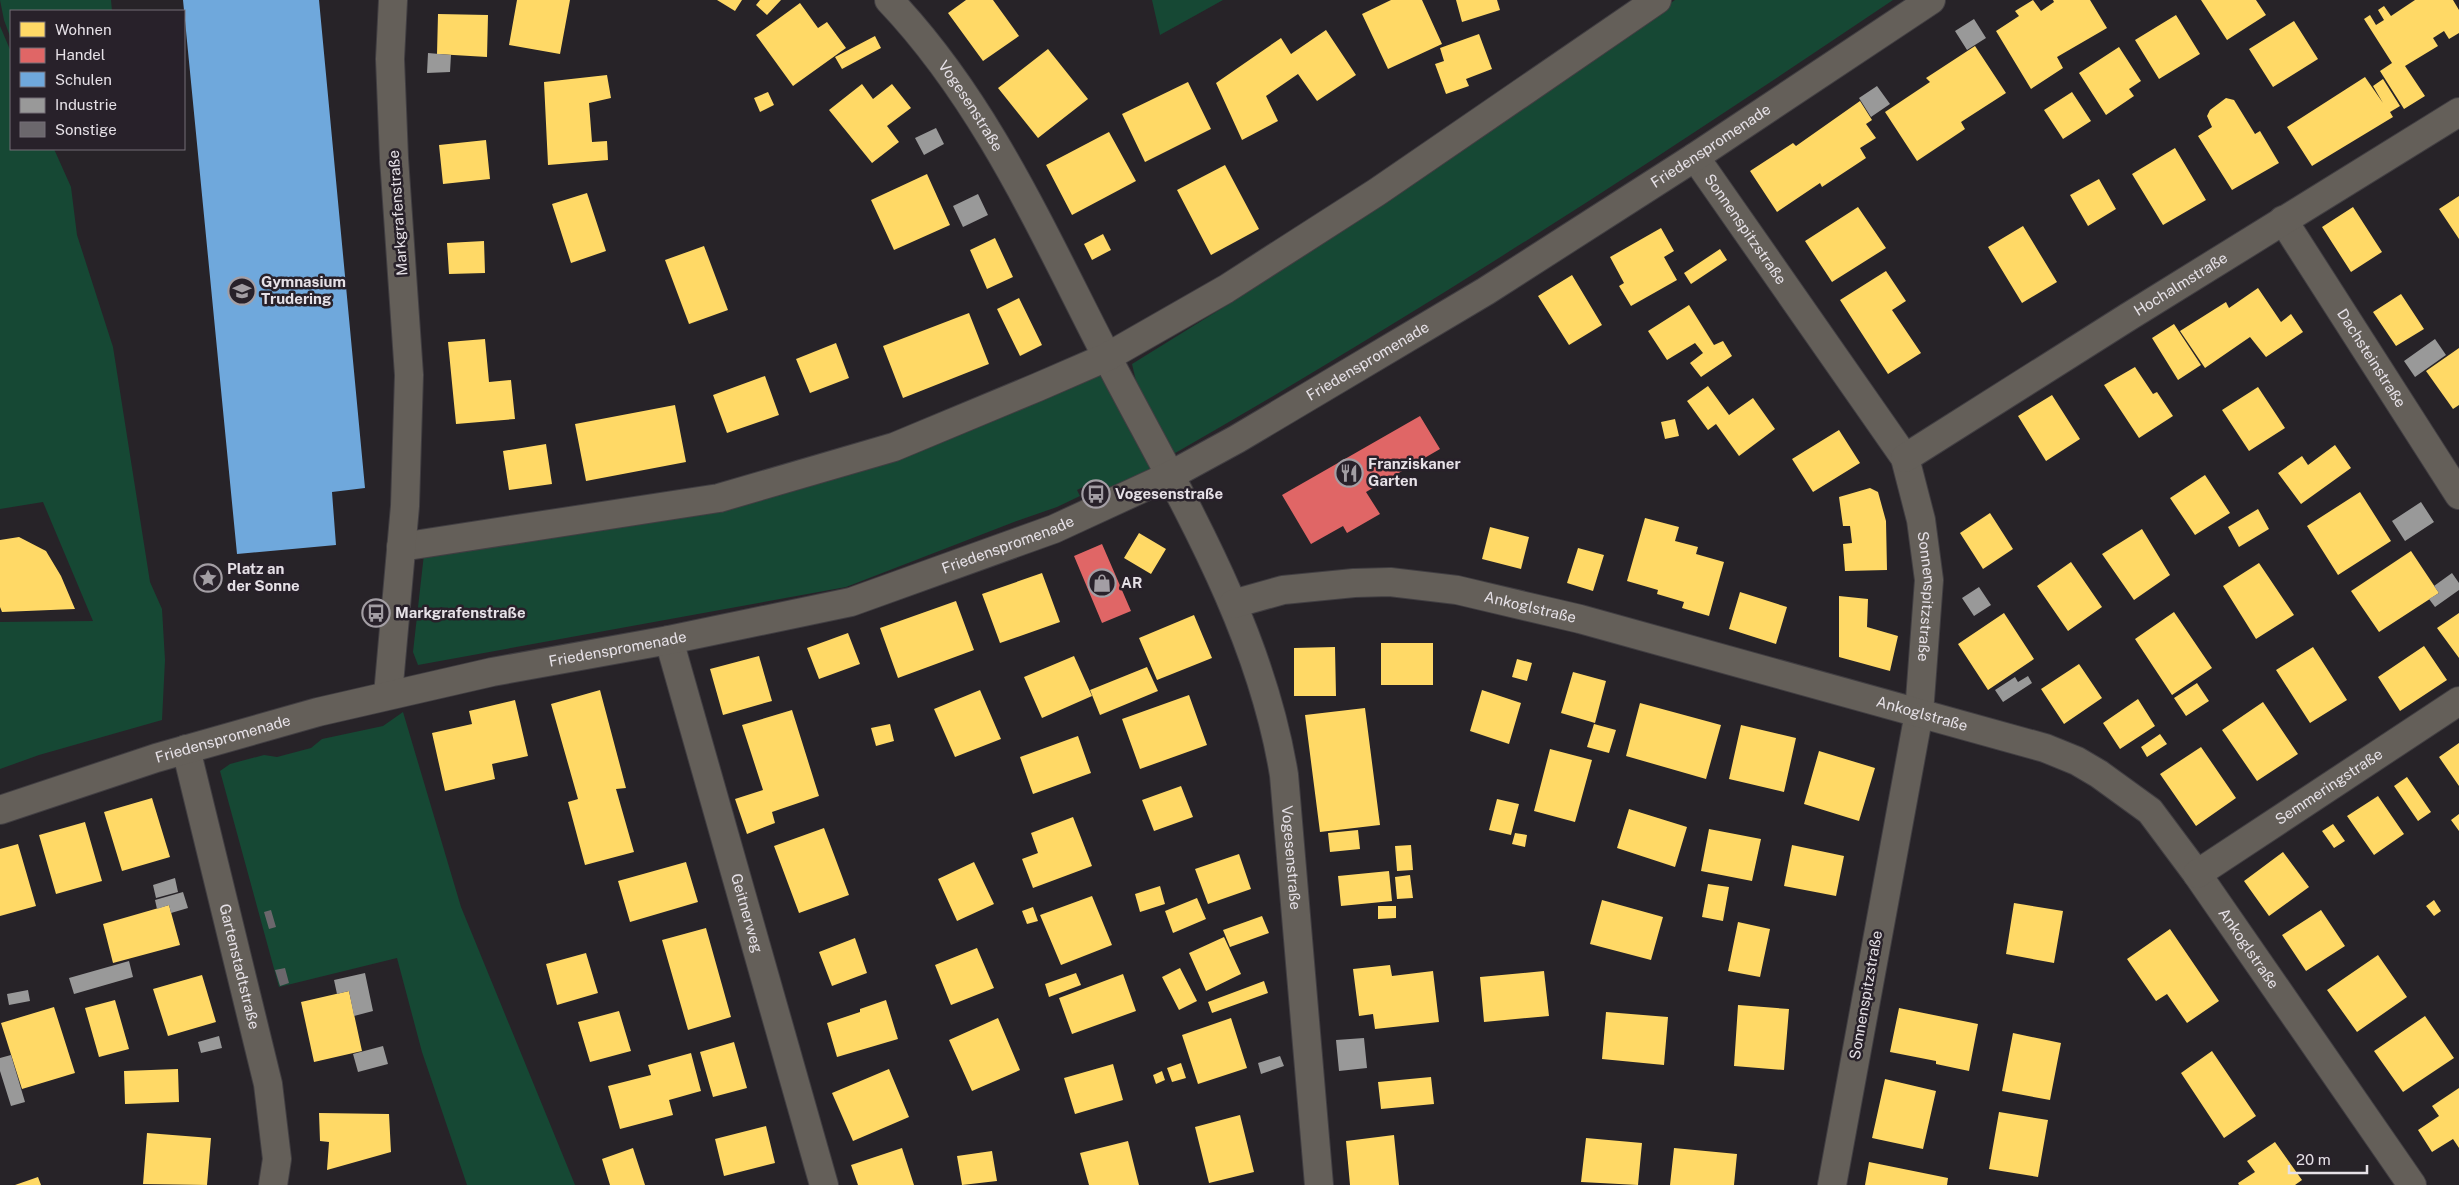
<svg xmlns="http://www.w3.org/2000/svg" width="2459" height="1185" font-family="'Public Sans',sans-serif">
<style>
.green{fill:#164834}
.homes{fill:#ffd966}
.shops{fill:#e06666}
.schools{fill:#6fa8dc}
.industry{fill:#999}
.building{fill:#6b676c}
.lines{fill:none;stroke-linecap:round;stroke-linejoin:round}
.minor-casing{stroke:#413e42;stroke-width:30}
.tertiary-casing{stroke:#413e42;stroke-width:30}
.minor{stroke:#645f59;stroke-width:28}
.tertiary{stroke:#645f59;stroke-width:28}
.labels{text-anchor:middle;stroke-width:5;stroke-linejoin:round;paint-order:stroke}
.street-label{font-size:15px;fill:#e6e1e7;stroke:#28212a}
.poi-label{font-size:15px;font-weight:bold;fill:#e6e1e7;stroke:#28212a;text-anchor:start}
</style>
<rect width="100%" height="100%" fill="#272328"/>
<path class="green" d="M0 0H111L112 11H11V39L4 20Z
M1152 0H1223L1160 35Z
M1675 0H1893C1657 159 1417 315 1170 456L1139 394 1132 364 1232 302Z
M0 26 11 52V149H54L71 187 77 235 113 347 150 582 162 609 165 660 162 720 39 755 0 769V622L93 621 43 502 0 509Z
M1101 375 1152 469 1110 488 1107 484 1099 488 1095 481 1077 490 1080 496 1057 507 1014 522 846 587 418 665 413 652 424 554 721 509Z
M403 712 461 907 575 1185H467L422 1052 397 958 279 987 220 771 230 764 264 755 277 757 311 748 322 739 383 726Z"/>
<path class="homes" d="M517 0H570L560 54 509 45Z
M717 0H742L735 11Z
M760 0H781L767 15 756 5Z
M966 0H993L1019 36 983 61 948 13Z
M1391 0H1422L1442 44 1388 69 1362 14Z
M1456 0H1497L1500 10 1462 22Z
M2033 0 2041 11 2054 2 2053 0H2090L2107 28 2057 57 2063 68 2031 89 1996 31 2019 16 2015 11Z
M2201 0H2256L2266 15 2227 40Z
M2415 0H2453L2459 10V33L2449 39 2444 31 2433 38 2438 46 2405 66 2425 96 2404 109 2380 71 2392 63 2364 19 2370 15 2376 25 2384 20 2378 10 2384 6 2391 16Z
M800 3 818 28 827 22 846 48 793 86 756 35Z
M438 14 488 15 487 57 437 54Z
M2176 15 2200 54 2159 79 2135 40Z
M2294 21 2318 59 2273 87 2249 49Z
M1326 30 1356 75 1317 101 1298 74 1266 96 1278 121 1242 140 1216 83 1281 38 1291 54Z
M1479 34 1492 69 1466 79 1469 86 1446 94 1435 64 1444 61 1440 48Z
M875 36 881 48 842 69 835 57Z
M1975 46 2006 93 1961 122 1965 129 1917 161 1885 112 1930 82 1926 78Z
M2119 47 2141 81 2129 89 2134 96 2106 115 2079 73Z
M1048 49 1088 99 1038 138 998 88Z
M607 75 611 98 589 103 592 142 607 141 608 160 548 165 544 82Z
M2365 77 2383 103 2373 86 2383 79 2400 106 2390 112 2393 117 2312 166 2287 127Z
M1188 82 1211 129 1145 162 1122 114Z
M862 84 873 99 892 84 911 108 887 126 899 142 872 163 829 110Z
M768 92 774 105 760 112 754 98Z
M2072 92 2091 121 2063 139 2044 110Z
M2226 98 2234 100 2255 134 2260 131 2279 163 2232 190 2198 136 2212 127 2207 116 2210 110Z
M1860 101 1872 120 1866 124 1876 138 1860 148 1866 158 1822 187 1820 183 1777 212 1750 171 1793 143 1796 146Z
M1109 132 1136 181 1072 215 1046 165Z
M486 140 490 179 443 184 439 145Z
M2175 148 2206 200 2163 225 2132 174Z
M1225 165 1259 229 1211 255 1177 190Z
M927 174 950 225 894 250 871 200Z
M2099 179 2116 209 2088 226 2070 195Z
M587 193 606 251 571 263 552 204Z
M2459 196V239L2439 209Z
M1858 207 1886 248 1832 282 1805 241Z
M2353 207 2382 252 2351 272 2322 227Z
M2023 226 2057 282 2022 303 1988 247Z
M1661 228 1674 251 1664 257 1677 280 1631 306 1619 286 1624 283 1610 257Z
M1103 234 1111 250 1092 260 1084 244Z
M995 238 1013 277 987 289 970 250Z
M484 241 485 273 449 274 447 243Z
M704 246 728 310 689 324 665 260Z
M1720 249 1727 260 1691 284 1684 273Z
M1886 271 1906 301 1892 310 1921 353 1888 374 1840 300Z
M1572 275 1602 325 1569 345 1538 296Z
M2258 288 2281 322 2291 314 2303 332 2266 357 2250 337 2205 368 2180 331 2226 302 2229 308Z
M2401 294 2424 329 2396 346 2373 312Z
M1019 298 1042 345 1020 356 997 309Z
M1689 305 1714 345 1723 341 1732 356 1701 377 1690 363 1703 353 1695 343 1667 360 1648 331Z
M969 313 989 364 903 398 883 346Z
M2174 324 2201 365 2178 380 2152 338Z
M485 339 489 382 511 380 515 419 456 424 448 342Z
M836 343 849 378 810 393 796 359Z
M2459 348V405L2453 409 2426 371Z
M2135 367 2153 394 2157 392 2173 416 2139 438 2104 385Z
M765 376 779 415 727 433 713 395Z
M1708 386 1729 415 1753 398 1775 429 1739 456 1716 424 1708 430 1687 401Z
M2258 387 2285 428 2249 451 2222 410Z
M2052 395 2080 439 2046 461 2018 416Z
M675 405 686 462 586 481 575 424Z
M1675 419 1679 436 1665 439 1661 422Z
M1839 430 1860 463 1813 492 1792 459Z
M546 444 552 484 509 490 503 451Z
M2335 445 2351 468 2301 504 2278 473 2302 456 2308 465Z
M2205 475 2230 513 2195 535 2170 498Z
M1870 488 1878 492 1886 521 1887 570 1845 571 1843 544 1852 543 1850 526H1843L1839 497Z
M2360 492 2391 541 2338 575 2307 526Z
M2258 509 2269 529 2239 547 2228 527Z
M1990 513 2013 549 1983 569 1960 533Z
M1645 518 1679 527 1675 541 1698 547 1696 554 1724 562 1709 616 1682 608 1684 602 1657 594 1658 590 1627 581Z
M1490 527 1529 537 1521 569 1482 559Z
M2142 529 2170 575 2134 600 2102 554Z
M1139 533 1166 549 1151 574 1124 558Z
M19 537 46 551 61 576 75 609 2 612 0 607V540Z
M1578 548 1604 555 1593 591 1567 583Z
M2411 551 2439 593 2379 632 2351 591Z
M2071 562 2102 607 2068 631 2037 586Z
M2259 563 2294 615 2256 639 2223 586Z
M1042 573 1060 622 1000 643 982 594Z
M1740 592 1787 607 1776 644 1729 629Z
M1839 596 1868 599 1867 627 1898 636 1890 671 1839 657Z
M956 601 974 650 898 678 880 628Z
M2174 612 2212 668 2172 695 2135 639Z
M2004 613 2034 659 1988 690 1958 644Z
M2459 613V658L2437 628Z
M1194 615 1212 658 1157 680 1139 638Z
M848 633 860 664 819 679 807 648Z
M1381 643H1433V685H1381Z
M2424 646 2447 680 2400 711 2378 677Z
M1335 647 1336 696H1294V648Z
M2313 647 2347 700 2310 723 2276 670Z
M759 656 772 701 723 715 710 669Z
M1074 656 1092 696 1042 718 1024 677Z
M1517 659 1532 663 1527 681 1512 677Z
M2079 664 2102 698 2064 724 2041 689Z
M1147 667 1158 691 1100 715 1090 690Z
M1573 672 1606 681 1595 723 1561 713Z
M2197 683 2209 701 2186 716 2174 698Z
M600 690 626 788 616 789 634 852 585 865 568 802 578 799 551 704Z
M980 690 1001 739 955 757 934 709Z
M1482 690 1521 703 1509 744 1470 731Z
M1189 695 1207 745 1140 769 1122 719Z
M2138 699 2155 726 2120 749 2103 723Z
M515 700 528 756 492 764 495 779 445 791 432 733 472 724 469 711Z
M2263 702 2298 754 2257 781 2222 730Z
M1640 703 1721 725 1706 779 1626 756Z
M1365 708 1380 825 1320 832 1305 715Z
M792 710 819 796 772 812 775 823 747 834 735 799 763 790 742 725Z
M890 724 894 741 876 746 871 728Z
M1594 724 1616 730 1609 753 1587 747Z
M1741 725 1796 738 1784 792 1729 779Z
M2160 734 2167 744 2147 757 2141 747Z
M1078 736 1091 773 1033 794 1020 757Z
M2459 743V786L2439 757Z
M2201 747 2236 798 2196 826 2160 774Z
M1550 749 1592 760 1575 822 1534 811Z
M1819 751 1875 768 1859 821 1804 804Z
M2407 777 2431 812 2418 821 2394 786Z
M1181 786 1193 817 1154 831 1142 800Z
M2378 796 2404 834 2374 855 2347 816Z
M152 798 170 857 122 871 104 812Z
M1497 799 1519 804 1511 835 1489 830Z
M1629 809 1687 827 1675 867 1617 848Z
M2459 814V831L2451 820Z
M1073 817 1092 866 1033 888 1022 859 1038 853 1031 833Z
M85 822 102 881 56 894 39 835Z
M2333 824 2345 841 2334 848 2322 831Z
M824 828 849 895 799 913 774 846Z
M1709 829 1761 839 1752 881 1701 871Z
M1358 830 1360 849 1330 852 1328 833Z
M1515 833 1527 835 1525 847 1512 844Z
M18 844 36 906 0 916V849Z
M1411 845 1413 870 1397 871 1395 846Z
M1792 845 1844 856 1836 896 1784 886Z
M2283 852 2309 887 2269 916 2244 881Z
M1239 854 1251 889 1208 904 1195 869Z
M686 862 698 902 630 922 618 881Z
M974 862 994 904 957 921 938 879Z
M1389 871 1392 901 1341 906 1338 876Z
M1410 875 1413 898 1397 899 1395 877Z
M1708 884 1729 887 1723 921 1702 917Z
M1160 886 1165 904 1140 912 1135 894Z
M1092 896 1112 945 1061 965 1040 915Z
M1197 898 1206 919 1173 933 1165 911Z
M1602 900 1663 917 1651 960 1590 944Z
M2434 900 2441 911 2434 916 2426 906Z
M2014 903 2063 911 2054 963 2006 954Z
M169 905 180 945 113 963 103 924Z
M1378 906H1396V918L1378 919Z
M1033 907 1038 921 1027 924 1022 911Z
M2321 910 2345 946 2306 971 2282 935Z
M1262 916 1269 933 1230 947 1223 930Z
M1738 922 1770 929 1760 977 1728 971Z
M706 928 731 1017 688 1030 662 940Z
M2170 929 2219 1001 2187 1023 2167 994 2156 1001 2127 959Z
M1224 937 1241 974 1206 991 1189 953Z
M855 938 867 973 832 986 819 952Z
M977 948 994 988 951 1005 935 965Z
M586 953 598 993 557 1005 546 964Z
M2378 955 2407 997 2357 1032 2327 990Z
M1390 965 1392 976 1433 971 1439 1022 1375 1029 1373 1014 1359 1016 1353 969Z
M1180 968 1197 1001 1179 1010 1162 977Z
M1544 971 1549 1016 1484 1022 1480 977Z
M1076 973 1081 985 1049 997 1045 984Z
M1123 974 1136 1011 1072 1034 1059 998Z
M202 975 216 1022 168 1036 153 989Z
M1264 981 1268 993 1212 1013 1208 1002Z
M349 991 362 1051 314 1062 301 1002Z
M115 1000 129 1049 99 1057 85 1008Z
M886 1000 898 1039 837 1057 827 1023 860 1012V1009Z
M1738 1005 1789 1009 1784 1070 1734 1066Z
M54 1007 75 1073 22 1089 1 1023Z
M1899 1008 1978 1024 1969 1071 1936 1064V1061L1890 1052Z
M619 1011 631 1051 590 1062 578 1022Z
M1606 1012 1668 1017 1664 1065 1602 1059Z
M2425 1016 2454 1058 2403 1092 2374 1051Z
M998 1018 1020 1070 972 1091 949 1040Z
M1231 1018 1247 1068 1198 1084 1182 1035Z
M2013 1033 2061 1043 2050 1100 2002 1091Z
M734 1042 747 1088 713 1097 700 1052Z
M2212 1051 2256 1116 2224 1138 2181 1073Z
M691 1053 701 1091 669 1100 673 1115 620 1129 608 1086 651 1075 648 1065Z
M1181 1063 1186 1078 1172 1082 1167 1068Z
M1113 1064 1123 1100 1075 1114 1064 1078Z
M178 1069 179 1102 125 1104 124 1071Z
M889 1069 909 1117 853 1141 832 1093Z
M1162 1071 1165 1080 1156 1084 1153 1075Z
M1431 1077 1434 1104 1381 1109 1378 1082Z
M1885 1079 1936 1091 1923 1149 1872 1138Z
M2459 1088V1148L2453 1139 2432 1152 2418 1130 2439 1116 2432 1106Z
M1999 1112 2048 1120 2038 1177 1989 1169Z
M319 1113 389 1114 391 1152 327 1170 329 1142 320 1141Z
M1240 1115 1254 1172 1209 1183 1195 1127Z
M766 1126 775 1163 724 1176 715 1139Z
M147 1133 211 1138 207 1185 143 1184Z
M1394 1135 1399 1185H1350L1346 1141Z
M1586 1138 1642 1143 1638 1185 1581 1182Z
M1128 1141 1139 1185H1089L1080 1153Z
M2275 1142 2302 1180 2295 1185H2239L2238 1183 2255 1172 2247 1161Z
M633 1148 645 1185H610L602 1159Z
M902 1148 914 1185H858L851 1165Z
M1674 1148 1737 1154 1734 1185H1670Z
M992 1151 997 1181 962 1185 957 1156Z
M1869 1162 1948 1178 1947 1185H1865Z
M38 1177 41 1185H15Z"/>
<path class="shops" d="M1420 416 1440 449 1366 492 1380 514 1347 533 1343 526 1311 544 1282 495Z
M1102 544 1131 611 1102 623 1074 556Z"/>
<path class="schools" d="M183 0H319L365 488 332 492 336 545 237 554Z"/>
<path class="industry" d="M1974 19 1986 38 1967 50 1955 31Z
M428 53 451 55 450 72 427 73Z
M1877 86 1890 104 1871 117 1859 98Z
M936 128 944 144 924 155 915 138Z
M978 194 988 215 963 227 953 206Z
M2435 339 2446 355 2415 377 2404 361Z
M2421 502 2434 522 2405 541 2392 521Z
M2452 573 2459 583V590L2435 607 2429 599 2439 593 2434 586Z
M1979 587 1991 605 1974 616 1962 598Z
M2028 676 2032 683 2003 702 1995 690 2015 677 2018 682Z
M175 878 178 892 156 898 153 885Z
M183 892 188 908 171 913 169 905 157 909 155 900Z
M129 961 133 977 74 994 69 978Z
M365 973 373 1011 354 1016 349 991 337 994 334 980Z
M28 990 30 1001 9 1005 7 994Z
M219 1036 222 1048 201 1053 198 1042Z
M1364 1038 1367 1068 1339 1071 1336 1040Z
M383 1046 388 1064 358 1072 353 1054Z
M11 1055 25 1102 11 1106 0 1071V1058Z
M1280 1056 1284 1066 1261 1074 1258 1063Z"/>
<path class="building" d="M271 910 276 927 269 929 264 912Z
M285 968 289 983 280 986 275 970Z"/>
<g class="lines">
<g class="minor-casing">
<g id="minor">
<path id="s1" d="M889 0C986 102 1042 231 1106 355 1176 490 1259 622 1284 775L1319 1185"/>
<path id="s2" d="M1695 157 1905 458 1921 520 1929 580 1919 713 1832 1185"/>
<path id="s3" d="M2283 220 2459 495"/>
<path id="s4" d="M1905 458 2128 317 2459 112"/>
<path d="M401 547 719 498 894 447 1038 387 1107 357 1226 289 1377 192 1657 0"/>
<path id="s5" d="M1233 604 1283 590 1354 583 1390 582 1457 590 1580 619 2045 748 2077 761 2099 774 2150 811 2197 874 2412 1185"/>
<path id="s6" d="M669 640 824 1185"/>
<path d="M388 695 405 506 409 375 394 158 390 59 393 0"/>
<path id="s7" d="M2197 874 2459 701"/>
</g>
</g>
<g class="tertiary-casing">
<g id="tertiary">
<path id="s8" d="M186 749 268 1084 277 1159 273 1185"/>
<path id="s9" d="M0 810 156 758 318 712 492 672 669 640 851 602 1054 529 1171 475 1237 439 1486 291 1695 157 1931 0"/>
</g>
</g>
<use href="#minor" class="minor"/>
<use href="#tertiary" class="tertiary"/>
</g>
<defs>
<g id="school-ring" transform="scale(1.4375)"><circle r="9.5" fill="#28212a" stroke="#a39ea4" stroke-width="1.5"/><path d="M0-5L7-2L0 1L-7-2ZM-4 1L0 2.5L4 1V4Q0 6-4 4Z" fill="#a39ea4"/></g>
<g id="restaurant-ring" transform="scale(1.4375)"><circle r="9.5" fill="#28212a" stroke="#a39ea4" stroke-width="1.5"/><path d="M-5-6h1v4h1v-4h1v4h1v-4h1v5L-1.5 .5V6h-2V.5L-5-1ZM5-6V6H3V1.5H1.5Q1.5-4 5-6Z" fill="#a39ea4"/></g>
<g id="bus-ring" transform="scale(1.4375)"><circle r="9.5" fill="#28212a" stroke="#a39ea4" stroke-width="1.5"/><path d="M-5-6H5V4H4V6H2V4H-2V6H-4V4H-5ZM-3.5-4V0h7V-4ZM-3.5 1.2v1.5H-2V1.2ZM2 1.2v1.5H3.5V1.2Z" fill="#a39ea4"/></g>
<g id="sight-ring" transform="scale(1.4375)"><circle r="9.5" fill="#28212a" stroke="#a39ea4" stroke-width="1.5"/><path d="M0-6L1.8-2.2L6-1.7L2.9 1.2L3.7 5.4L0 3.3L-3.7 5.4L-2.9 1.2L-6-1.7L-1.8-2.2Z" fill="#a39ea4"/></g>
<g id="shop-ring" transform="scale(1.4375)"><circle r="9.5" fill="#28212a" stroke="#a39ea4" stroke-width="1.5"/><path d="M-5-2.5h2.3a2.7 3.5 0 0 1 5.4 0H5L5.5 6h-11ZM-1.5-2.5h3a1.5 2.3 0 0 0-3 0Z" fill="#a39ea4"/></g>
</defs>
<g fill-rule="evenodd">
<use href="#school-ring" x="242" y="291"/>
<use href="#restaurant-ring" x="1349" y="473"/>
<use href="#bus-ring" x="1096" y="494"/>
<use href="#sight-ring" x="208" y="578"/>
<use href="#shop-ring" x="1102" y="583"/>
<use href="#bus-ring" x="376" y="613"/>
</g>
<g class="labels">
<g class="street-label">
<text dy="5" stroke="none"><textPath href="#s1" startOffset="134">Vogesenstraße</textPath></text>
<text dy="5" stroke="none"><textPath href="#s9" startOffset="1854">Friedenspromenade</textPath></text>
<text transform="translate(398 213) rotate(-94)" y="5">Markgrafenstraße</text>
<text dy="5" stroke="none"><textPath href="#s2" startOffset="88">Sonnenspitzstraße</textPath></text>
<text dy="5" stroke="none"><textPath href="#s4" startOffset="326">Hochalmstraße</textPath></text>
<text dy="5" stroke="none"><textPath href="#s3" startOffset="164">Dachsteinstraße</textPath></text>
<text dy="5" stroke="none"><textPath href="#s9" startOffset="1449">Friedenspromenade</textPath></text>
<text dy="5" stroke="none"><textPath href="#s9" startOffset="1044">Friedenspromenade</textPath></text>
<text dy="5" stroke="none"><textPath href="#s2" startOffset="508">Sonnenspitzstraße</textPath></text>
<text dy="5" stroke="none"><textPath href="#s5" startOffset="302">Ankoglstraße</textPath></text>
<text dy="5" stroke="none"><textPath href="#s9" startOffset="639">Friedenspromenade</textPath></text>
<text dy="5" stroke="none"><textPath href="#s5" startOffset="708">Ankoglstraße</textPath></text>
<text dy="5" stroke="none"><textPath href="#s9" startOffset="234">Friedenspromenade</textPath></text>
<text dy="5" stroke="none"><textPath href="#s7" startOffset="158">Semmeringstraße</textPath></text>
<text dy="5" stroke="none"><textPath href="#s1" startOffset="959">Vogesenstraße</textPath></text>
<text dy="5" stroke="none"><textPath href="#s6" startOffset="284">Geitnerweg</textPath></text>
<text dy="5" stroke="none"><textPath href="#s5" startOffset="1128">Ankoglstraße</textPath></text>
<text dy="5" stroke="none"><textPath href="#s8" startOffset="224">Gartenstadtstraße</textPath></text>
<text transform="translate(1866 995) rotate(-80)" y="5">Sonnenspitzstraße</text>
</g>
<g class="poi-label">
<text x="261" y="287">Gymnasium<tspan x="261" dy="17">Trudering</tspan></text>
<text x="1368" y="469">Franziskaner<tspan x="1368" dy="17">Garten</tspan></text>
<text x="1115" y="499">Vogesenstraße</text>
<text x="227" y="574">Platz an<tspan x="227" dy="17">der Sonne</tspan></text>
<text x="1121" y="588">AR</text>
<text x="395" y="618">Markgrafenstraße</text>
</g>
</g>
<rect x="10" y="10" width="175" height="140" fill="#28212a" stroke="#746e76"/>
<rect x="20" y="22" width="25" height="15" fill="#ffd966" stroke="#746e76"/>
<text x="55" y="35" font-size="15" fill="#e6e1e7">Wohnen</text>
<rect x="20" y="48" width="25" height="15" fill="#e06666" stroke="#746e76"/>
<text x="55" y="60" font-size="15" fill="#e6e1e7">Handel</text>
<rect x="20" y="72" width="25" height="15" fill="#6fa8dc" stroke="#746e76"/>
<text x="55" y="85" font-size="15" fill="#e6e1e7">Schulen</text>
<rect x="20" y="98" width="25" height="15" fill="#999999" stroke="#746e76"/>
<text x="55" y="110" font-size="15" fill="#e6e1e7">Industrie</text>
<rect x="20" y="122" width="25" height="15" fill="#6b676c" stroke="#746e76"/>
<text x="55" y="135" font-size="15" fill="#e6e1e7">Sonstige</text>
<path d="M2289 1165v8h78v-8" fill="none" stroke="#e6e1e7" stroke-width="2.5"/>
<text x="2296" y="1165" font-size="15" fill="#e6e1e7" stroke="#28212a" stroke-width="4" paint-order="stroke">20 m</text>
</svg>
